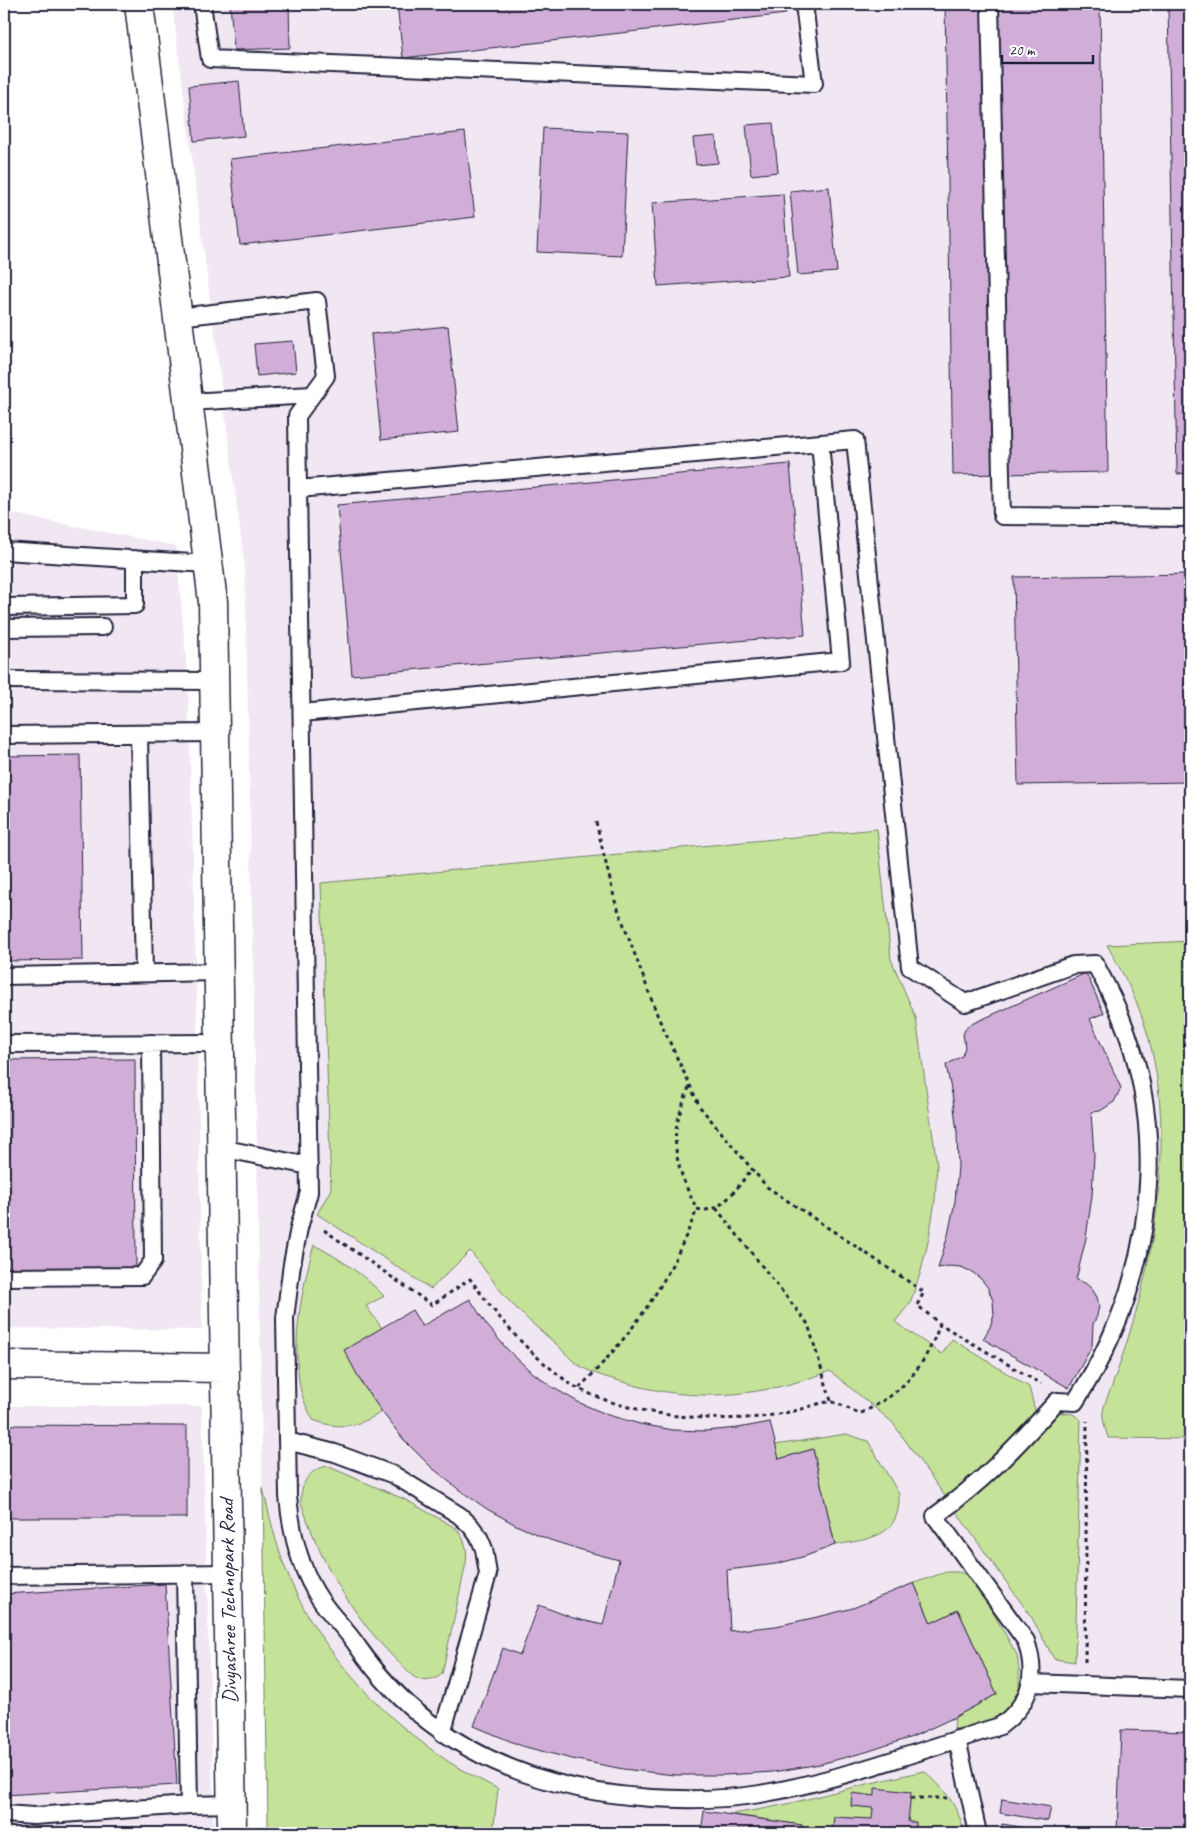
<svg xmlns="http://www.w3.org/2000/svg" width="1194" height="1837" font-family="Caveat,sans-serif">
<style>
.built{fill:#f1e7f3}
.green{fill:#c5e299;stroke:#74826a}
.building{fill:#d1aed8;stroke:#22223b}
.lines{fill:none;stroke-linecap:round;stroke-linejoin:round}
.service-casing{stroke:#22223b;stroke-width:20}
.tertiary-casing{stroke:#22223b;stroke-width:31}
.path{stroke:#22223b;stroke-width:3;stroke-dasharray:4 4;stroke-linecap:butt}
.service{stroke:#fff;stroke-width:16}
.tertiary{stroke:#fff;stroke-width:28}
.labels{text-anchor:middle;stroke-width:4.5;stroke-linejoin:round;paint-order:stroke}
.street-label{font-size:21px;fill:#22223b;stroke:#fff}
</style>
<rect width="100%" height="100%" fill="#fff"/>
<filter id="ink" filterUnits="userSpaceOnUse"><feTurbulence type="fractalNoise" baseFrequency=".02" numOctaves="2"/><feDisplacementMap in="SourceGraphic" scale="10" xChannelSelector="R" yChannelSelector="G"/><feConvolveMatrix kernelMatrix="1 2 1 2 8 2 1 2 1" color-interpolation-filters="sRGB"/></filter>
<g filter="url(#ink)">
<path class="built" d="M172 4H1190V1833H329L268 1826 257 1155 245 569Z
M4 512 176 546 188 681 197 1005 202 1330 4 1328Z
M4 1406H202L214 1833 4 1832Z"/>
<path class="green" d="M877 829 891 959 916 1018 937 1165 935 1201 929 1238 921 1271 910 1303 895 1322 942 1354 952 1339 1029 1387 1035 1410 1073 1414 1081 1420 1075 1662 1054 1659 1032 1618 892 1422 830 1371C762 1397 693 1404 623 1382 609 1378 593 1374 580 1366 571 1361 563 1350 555 1343 540 1330 524 1317 510 1302 496 1286 484 1268 470 1251L431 1289 317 1214 331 1189 321 883Z
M1190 941V1439L1108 1438C1106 1431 1102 1420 1103 1412 1104 1402 1111 1390 1114 1380 1121 1361 1127 1342 1133 1322 1160 1231 1175 1112 1143 1020 1134 993 1121 970 1107 945Z
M314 1245C341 1259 363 1274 384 1296L366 1306 382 1328 361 1382 382 1412C357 1427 340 1430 313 1420 308 1410 302 1398 300 1387 292 1340 301 1291 314 1245Z
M846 1434 868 1441 899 1494C901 1538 869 1539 835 1545L813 1449 779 1459 775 1445Z
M327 1466 406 1500 456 1528C465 1539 468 1549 466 1563L442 1674C436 1679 429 1682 421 1680 412 1678 407 1670 400 1664 371 1635 347 1603 328 1567 317 1547 309 1525 301 1503 300 1484 308 1470 327 1466Z
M263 1488C269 1514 275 1540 284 1565 313 1643 375 1711 442 1757 460 1770 479 1779 498 1789L493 1833H329L268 1826Z
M946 1572H959L973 1577 1017 1655C1020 1672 1020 1687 1017 1705 997 1719 978 1726 954 1729L955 1717 997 1694 958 1610 931 1623 914 1583Z
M924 1771C945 1788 958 1807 965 1833H801L802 1825 729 1814C765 1810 796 1802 831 1793 861 1785 893 1778 924 1771Z"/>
<path class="building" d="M230 4H289L290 48 234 50Z
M397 4H784L786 14 403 58Z
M945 4H1100L1108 472 953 475Z
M1168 4H1190V473L1177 474Z
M239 81 244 136 194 141 189 86Z
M773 123 778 172 751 175 746 125Z
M543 128 628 132 622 256 537 252Z
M465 132 475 217 240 245 230 159Z
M716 136 718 163 696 165 693 138Z
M829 187 837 272 798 275 790 191Z
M783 194 789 277 658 286 652 203Z
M448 326 459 432 381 440 371 334Z
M293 341 296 372 257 376 254 344Z
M790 464 805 635 352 675 337 505Z
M1190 574V782L1018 785 1014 577Z
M80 755 83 960 4 961V756Z
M1086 973 1104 1013 1090 1019 1121 1088 1114 1102 1100 1111 1091 1112 1094 1155 1092 1196 1086 1238 1076 1280 1085 1283 1092 1289 1097 1297 1099 1306 1097 1316 1093 1324 1092 1346 1069 1388 983 1339 990 1327 994 1314 993 1301 988 1288 981 1279 972 1272 961 1267 949 1266 938 1268 948 1235 955 1201 958 1167 957 1133 953 1099 946 1065 962 1056 965 1047 963 1034 967 1026Z
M135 1059 136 1268 4 1269V1060Z
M470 1299 486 1324 506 1348 528 1369 552 1387 578 1402 608 1415 640 1424 673 1430 705 1431 738 1428 770 1422 779 1459 813 1449 835 1545 806 1556 776 1564 727 1570 730 1631 776 1626 822 1616 853 1608 914 1583 931 1623 958 1610 997 1694 955 1717 912 1737 866 1752 820 1764 773 1772 725 1775H674L623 1769 572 1759 522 1746 474 1726 503 1648 520 1655 539 1605 573 1618 603 1625 619 1560 585 1551 550 1540 518 1526 487 1509 458 1489 430 1466 404 1440 382 1412 361 1382 344 1350 412 1310 422 1326Z
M4 1425 187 1426V1518H4Z
M165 1584 177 1785 4 1795V1594Z
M1121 1730 1190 1732V1833H1117Z
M875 1788 911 1792 908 1822H916L915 1833H832L834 1817 872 1819 873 1808 851 1806 852 1793 875 1796Z
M1002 1799 1051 1807 1048 1821 1000 1813Z
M704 1811 802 1825 801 1833H701Z
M1002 1824 1039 1830V1833H1000Z"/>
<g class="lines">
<g class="service-casing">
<path id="service" d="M202 4 210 59 814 84 804 4
M990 4 1002 516 1190 518
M178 317 317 301 326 376 297 416 298 489 309 1192 299 1228 292 1264 285 1318 288 1496C291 1532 299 1568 320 1599 331 1616 347 1630 358 1647 428 1748 532 1790 651 1798 687 1800 724 1800 760 1794 842 1780 921 1750 1000 1726 1031 1703 1038 1676 1026 1641L935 1516C984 1481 1017 1446 1057 1401L1075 1402C1088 1382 1100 1361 1110 1339 1156 1239 1163 1117 1120 1015 1113 997 1104 981 1095 964L1073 965 965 1003 910 967 855 440 298 489
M188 402 312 395
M4 551 208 564
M4 607 135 605V559
M4 628 103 627
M4 680 214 681
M302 713 841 661 820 443
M139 734 144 973
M4 735 215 733
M4 976 219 972
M4 1044 220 1043
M221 1148 309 1166
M4 1277 142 1276 153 1261 151 1043
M287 1441 335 1453 394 1475 459 1515 470 1525 479 1537 484 1549 488 1574 442 1733
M4 1576 228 1573
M1031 1683 1190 1689
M957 1739 978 1833
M189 1805 231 1804
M4 1814 34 1816 189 1805 185 1573"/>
</g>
<g class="tertiary-casing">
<path id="tertiary" d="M139 4 213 602 232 1829 234 1833
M4 1365 225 1368"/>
</g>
<path class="path" d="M596 822 615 901 658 1017 700 1107 767 1187 924 1292 917 1305 940 1324
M689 1087C686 1096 682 1106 679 1116 669 1148 682 1181 697 1209 722 1216 738 1185 752 1169
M716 1208 808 1324 831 1401
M324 1230 432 1305 470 1279C495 1313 520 1345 554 1371 560 1376 566 1381 572 1385 626 1415 700 1422 761 1417 773 1415 786 1413 798 1410 806 1408 824 1401 831 1402 840 1403 851 1410 859 1414 902 1394 924 1369 940 1324L1041 1384
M579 1388C634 1333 669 1282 697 1209
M1085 1662 1087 1421
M911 1798H948"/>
<use href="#service" class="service"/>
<use href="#tertiary" class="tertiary"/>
</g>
</g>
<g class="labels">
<g class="street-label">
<text transform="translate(228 1601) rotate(-91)" y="7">Divyashree Technopark Road</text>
</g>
</g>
<rect width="1194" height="1837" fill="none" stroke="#fff" stroke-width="20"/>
<rect x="10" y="10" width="1174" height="1817" fill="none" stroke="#22223b" stroke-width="2" filter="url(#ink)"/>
<path d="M1002 55v8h91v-8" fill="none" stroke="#22223b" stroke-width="2.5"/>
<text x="1009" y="55" font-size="15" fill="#22223b" stroke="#ffffff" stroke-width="4" paint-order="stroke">20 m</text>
</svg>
